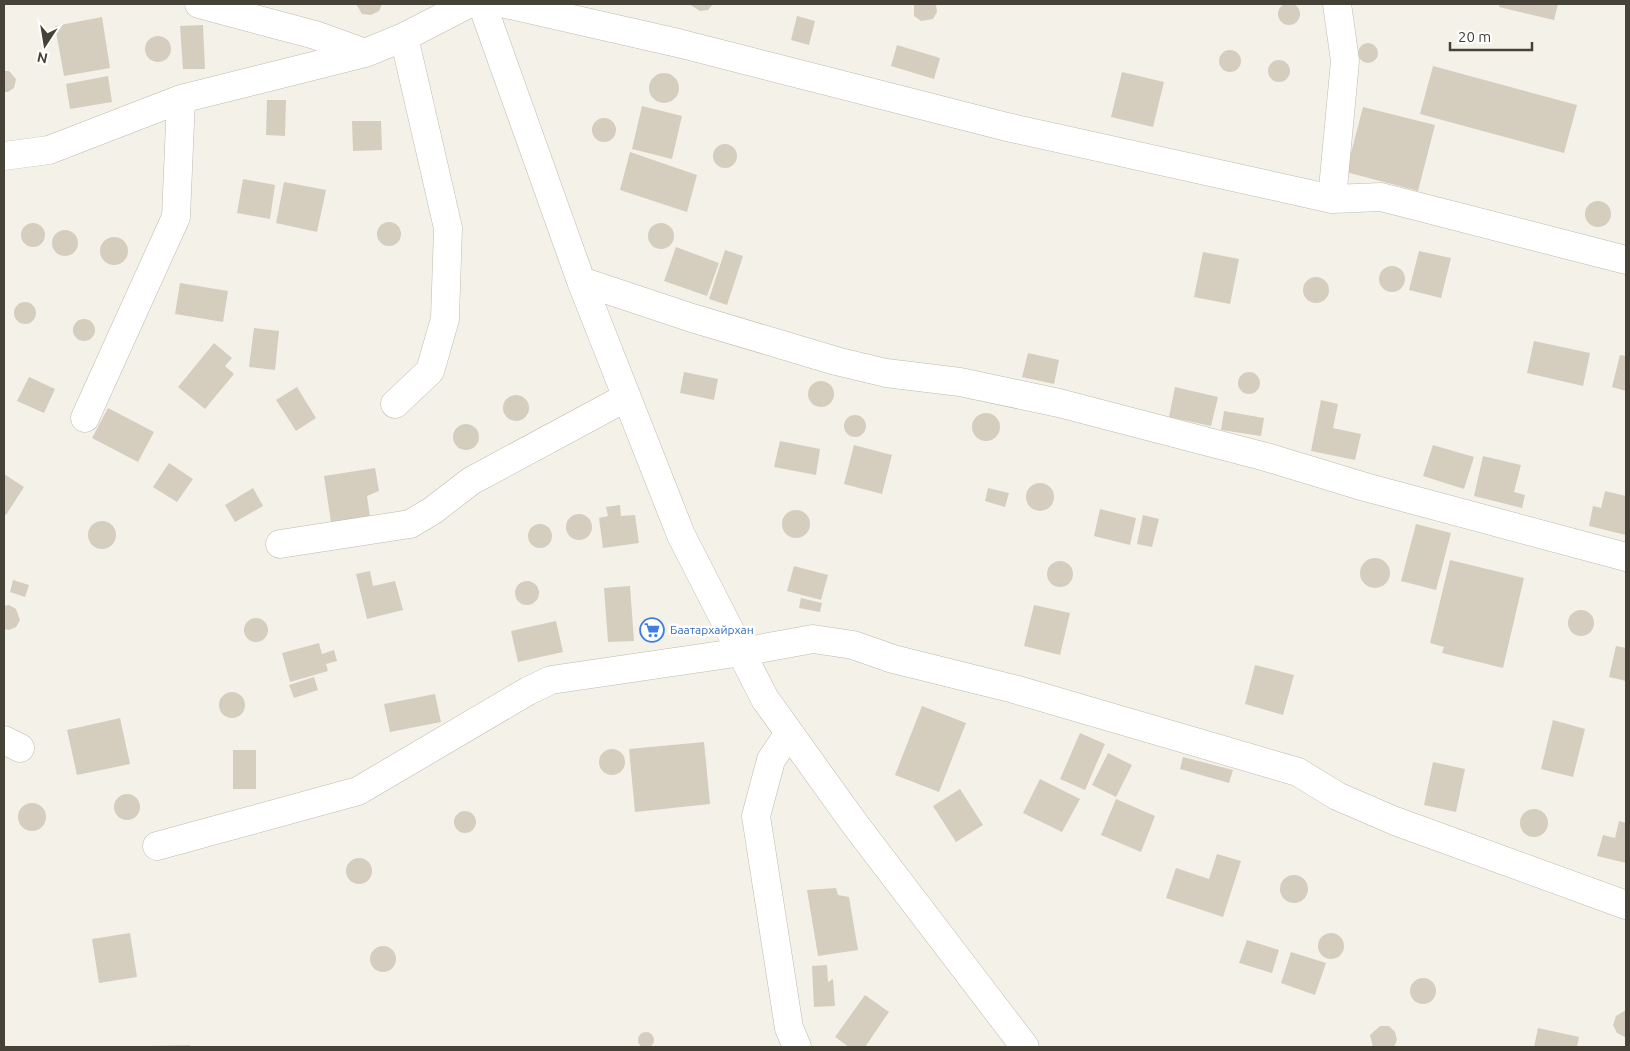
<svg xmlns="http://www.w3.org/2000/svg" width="1630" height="1051" font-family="Ubuntu,sans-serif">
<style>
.building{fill:#d5cebf}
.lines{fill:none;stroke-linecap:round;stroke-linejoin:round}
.minor-casing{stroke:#bfbaac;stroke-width:29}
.minor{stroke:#fff;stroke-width:28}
.labels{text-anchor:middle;stroke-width:5;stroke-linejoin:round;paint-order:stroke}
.shop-label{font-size:12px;fill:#366cbe;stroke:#fff;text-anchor:start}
</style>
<rect width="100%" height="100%" fill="#f4f1e9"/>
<path class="building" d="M1278 14a11 11 0 1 1 22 0a11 11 0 1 1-22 0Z
M356 4H382L379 11 371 15 362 14Z
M689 4H713L708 10 700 11Z
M914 4H936L937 12 933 19 921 21 914 16Z
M1500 4H1558L1554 20 1499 7Z
M797 16 815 21 809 45 791 40Z
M102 17 110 68 64 76 55 26Z
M203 25 205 69H183L180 26Z
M145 49a13 13 0 1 1 26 0a13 13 0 1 1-26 0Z
M1358 53a10 10 0 1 1 20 0a10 10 0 1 1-20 0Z
M897 45 940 58 934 79 891 66Z
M1219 61a11 11 0 1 1 22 0a11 11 0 1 1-22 0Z
M1268 71a11 11 0 1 1 22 0a11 11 0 1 1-22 0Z
M1433 66 1577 105 1564 153 1420 114Z
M4 71H9L16 79 14 88 8 92H4Z
M1122 72 1164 82 1153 127 1111 117Z
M649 88a15 15 0 1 1 30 0a15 15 0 1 1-30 0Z
M108 76 112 102 70 109 66 84Z
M267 100H286L285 136 266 135Z
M642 106 682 116 672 159 632 149Z
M1363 107 1435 125 1418 191 1346 172Z
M592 130a12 12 0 1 1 24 0a12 12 0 1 1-24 0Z
M352 121H381L382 150 353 151Z
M713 156a12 12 0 1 1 24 0a12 12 0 1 1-24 0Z
M630 152 697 175 687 212 620 190Z
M243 179 275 185 270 219 237 213Z
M284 182 326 190 317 232 276 223Z
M1585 214a13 13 0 1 1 26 0a13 13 0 1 1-26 0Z
M377 234a12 12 0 1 1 24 0a12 12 0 1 1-24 0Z
M648 236a13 13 0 1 1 26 0a13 13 0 1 1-26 0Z
M21 235a12 12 0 1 1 24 0a12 12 0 1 1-24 0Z
M52 243a13 13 0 1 1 26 0a13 13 0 1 1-26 0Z
M100 251a14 14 0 1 1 28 0a14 14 0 1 1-28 0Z
M676 247 719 263 707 296 664 281Z
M725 250 743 256 727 305 709 299Z
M1419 251 1451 258 1441 298 1409 290Z
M1203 252 1239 259 1230 304 1194 297Z
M1379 279a13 13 0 1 1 26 0a13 13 0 1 1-26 0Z
M1303 290a13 13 0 1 1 26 0a13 13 0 1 1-26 0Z
M180 283 228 291 223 322 175 314Z
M14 313a11 11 0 1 1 22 0a11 11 0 1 1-22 0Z
M73 330a11 11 0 1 1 22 0a11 11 0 1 1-22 0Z
M254 328 279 331 275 370 249 367Z
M1534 341 1590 353 1583 386 1527 373Z
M214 343 232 358 225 366 234 374 205 409 178 387Z
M1028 353 1059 360 1054 384 1022 377Z
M1620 355 1626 356V391L1612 387Z
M1238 383a11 11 0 1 1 22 0a11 11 0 1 1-22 0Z
M684 372 718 379 714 400 680 393Z
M29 377 55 389 44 413 17 401Z
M808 394a13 13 0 1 1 26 0a13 13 0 1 1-26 0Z
M297 387 316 418 296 431 276 400Z
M1175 387 1218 397 1211 426 1169 417Z
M503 408a13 13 0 1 1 26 0a13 13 0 1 1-26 0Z
M1321 400 1338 404 1333 428 1361 434 1355 460 1311 451Z
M108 408 154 432 138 462 92 438Z
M1224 411 1264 418 1261 436 1221 430Z
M972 427a14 14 0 1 1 28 0a14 14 0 1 1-28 0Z
M844 426a11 11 0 1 1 22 0a11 11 0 1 1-22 0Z
M453 437a13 13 0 1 1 26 0a13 13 0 1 1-26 0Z
M780 441 820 449 816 475 774 467Z
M854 445 892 455 882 494 844 484Z
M1433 445 1474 457 1464 489 1423 476Z
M1483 456 1521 465 1514 492 1525 495 1522 508 1474 496Z
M169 463 193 479 177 502 153 487Z
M375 468 379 491 367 496 370 517 331 522 324 476Z
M4 474 24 487 6 515 4 514Z
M1026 497a14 14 0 1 1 28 0a14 14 0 1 1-28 0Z
M253 488 263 506 235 522 225 505Z
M988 488 1009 493 1005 507 985 501Z
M1605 491 1626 496V535L1589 526 1593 506 1601 508Z
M620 505 621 516 635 515 639 543 603 548 599 518 608 516 606 507Z
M1100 509 1136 518 1130 545 1094 536Z
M782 524a14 14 0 1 1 28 0a14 14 0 1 1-28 0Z
M566 527a13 13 0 1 1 26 0a13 13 0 1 1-26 0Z
M1143 515 1159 519 1152 547 1137 544Z
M88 535a14 14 0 1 1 28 0a14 14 0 1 1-28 0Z
M1416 524 1451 533 1436 590 1401 581Z
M528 536a12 12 0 1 1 24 0a12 12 0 1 1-24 0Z
M1360 573a15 15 0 1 1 30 0a15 15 0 1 1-30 0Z
M1450 560 1524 578 1503 668 1442 653 1444 647 1430 643Z
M1047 574a13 13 0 1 1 26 0a13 13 0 1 1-26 0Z
M794 566 828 575 821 600 787 591Z
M370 571 373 586 395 581 403 610 367 619 356 574Z
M13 580 29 585 25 597 10 592Z
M515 593a12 12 0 1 1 24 0a12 12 0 1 1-24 0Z
M630 586 634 641 608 642 604 588Z
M801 598 822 603 820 612 799 608Z
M9 605 16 609 20 620 16 627 9 630 4 629V606Z
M1034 605 1070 613 1060 655 1024 646Z
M1568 623a13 13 0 1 1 26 0a13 13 0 1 1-26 0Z
M244 630a12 12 0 1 1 24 0a12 12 0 1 1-24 0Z
M556 621 563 652 518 662 511 631Z
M319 643 322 654 334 650 337 661 326 664 328 671 290 682 282 653Z
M1616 646 1626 648V681L1609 677Z
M1255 665 1294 675 1283 715 1245 704Z
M314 677 318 690 294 698 289 685Z
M219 705a13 13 0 1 1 26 0a13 13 0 1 1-26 0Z
M435 694 441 722 390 732 384 704Z
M922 706 966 723 939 792 895 775Z
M120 718 130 764 77 775 67 730Z
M1553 720 1585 729 1573 777 1541 769Z
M1080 733 1105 744 1085 790 1060 779Z
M704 742 710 804 635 812 629 749Z
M599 762a13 13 0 1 1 26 0a13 13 0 1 1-26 0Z
M233 750H256V789H233Z
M1108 753 1132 765 1116 797 1092 785Z
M1183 757 1233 770 1229 783 1180 769Z
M1433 762 1465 769 1456 812 1424 805Z
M1040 779 1080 799 1062 832 1023 813Z
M960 789 983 825 956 842 933 806Z
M114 807a13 13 0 1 1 26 0a13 13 0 1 1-26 0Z
M1116 799 1155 816 1141 852 1101 835Z
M18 817a14 14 0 1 1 28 0a14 14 0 1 1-28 0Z
M1520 823a14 14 0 1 1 28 0a14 14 0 1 1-28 0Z
M454 822a11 11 0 1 1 22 0a11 11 0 1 1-22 0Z
M1619 821 1626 823V863L1597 856 1603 835 1615 838Z
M1217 854 1241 861 1223 917 1166 898 1176 868 1209 879Z
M346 871a13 13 0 1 1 26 0a13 13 0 1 1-26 0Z
M1280 889a14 14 0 1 1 28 0a14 14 0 1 1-28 0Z
M836 888 838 895 849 897 858 950 818 956 807 890Z
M1318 946a13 13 0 1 1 26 0a13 13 0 1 1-26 0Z
M130 933 137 977 99 983 92 939Z
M1247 940 1279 950 1272 973 1239 963Z
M370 959a13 13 0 1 1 26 0a13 13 0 1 1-26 0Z
M1291 952 1326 963 1315 995 1281 983Z
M827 965 828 982 833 979 835 1006 814 1007 812 966Z
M1410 991a13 13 0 1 1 26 0a13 13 0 1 1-26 0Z
M865 995 889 1012 865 1047H849L835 1037Z
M1626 1010V1037H1625L1617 1033 1613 1025 1616 1016Z
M1380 1026H1389L1395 1032 1397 1040 1394 1047H1373L1370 1035Z
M1538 1028 1579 1037 1577 1047H1534Z
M638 1040a8 8 0 1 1 16 0a8 8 0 1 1-16 0Z
M190 1045V1047H149V1046Z"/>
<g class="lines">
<g class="minor-casing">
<path id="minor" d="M199 4 315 35 365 53
M482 4 581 281 681 535 765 699 854 823 1025 1047
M506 4 678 43 1007 127 1332 199 1381 197 1626 260
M4 156 49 150 181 99 365 53 404 37 468 4
M1332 199 1345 61 1337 4
M581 281 692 318 836 361 886 373 960 382 1059 403 1266 457 1365 487 1626 557
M395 404 430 371 445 319 448 228 404 37
M85 418 176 217 181 99
M280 544 410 524 432 511 471 481 627 397
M789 733 771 760 756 816 789 1028 797 1047
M4 740 20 748
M157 846 358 791 528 691 551 680 742 652 813 639 853 645 893 659 1014 689 1298 772 1337 796 1395 821 1626 905"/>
</g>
<use href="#minor" class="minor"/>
</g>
<defs>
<g id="supermarket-ring" transform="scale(1.25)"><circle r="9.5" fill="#fff" stroke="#3f7fe0" stroke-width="1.5"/><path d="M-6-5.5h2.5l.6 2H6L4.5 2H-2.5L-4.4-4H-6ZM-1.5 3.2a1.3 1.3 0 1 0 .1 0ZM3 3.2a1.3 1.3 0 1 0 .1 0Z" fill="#3f7fe0"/></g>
</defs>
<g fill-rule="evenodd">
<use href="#supermarket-ring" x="652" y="630"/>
</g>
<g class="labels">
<g class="shop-label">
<text x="670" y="634">Баатархайрхан</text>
</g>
</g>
<rect width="1630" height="1051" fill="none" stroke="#474238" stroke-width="10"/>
<g transform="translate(45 45) rotate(192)" stroke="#ffffff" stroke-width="4" paint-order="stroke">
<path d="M0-4L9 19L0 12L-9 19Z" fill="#474238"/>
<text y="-8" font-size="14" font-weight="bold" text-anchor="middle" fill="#474238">N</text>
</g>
<path d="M1450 42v8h82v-8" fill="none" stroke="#474238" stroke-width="2.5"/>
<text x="1458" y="42" font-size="15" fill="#474238" stroke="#ffffff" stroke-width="4" paint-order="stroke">20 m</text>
</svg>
